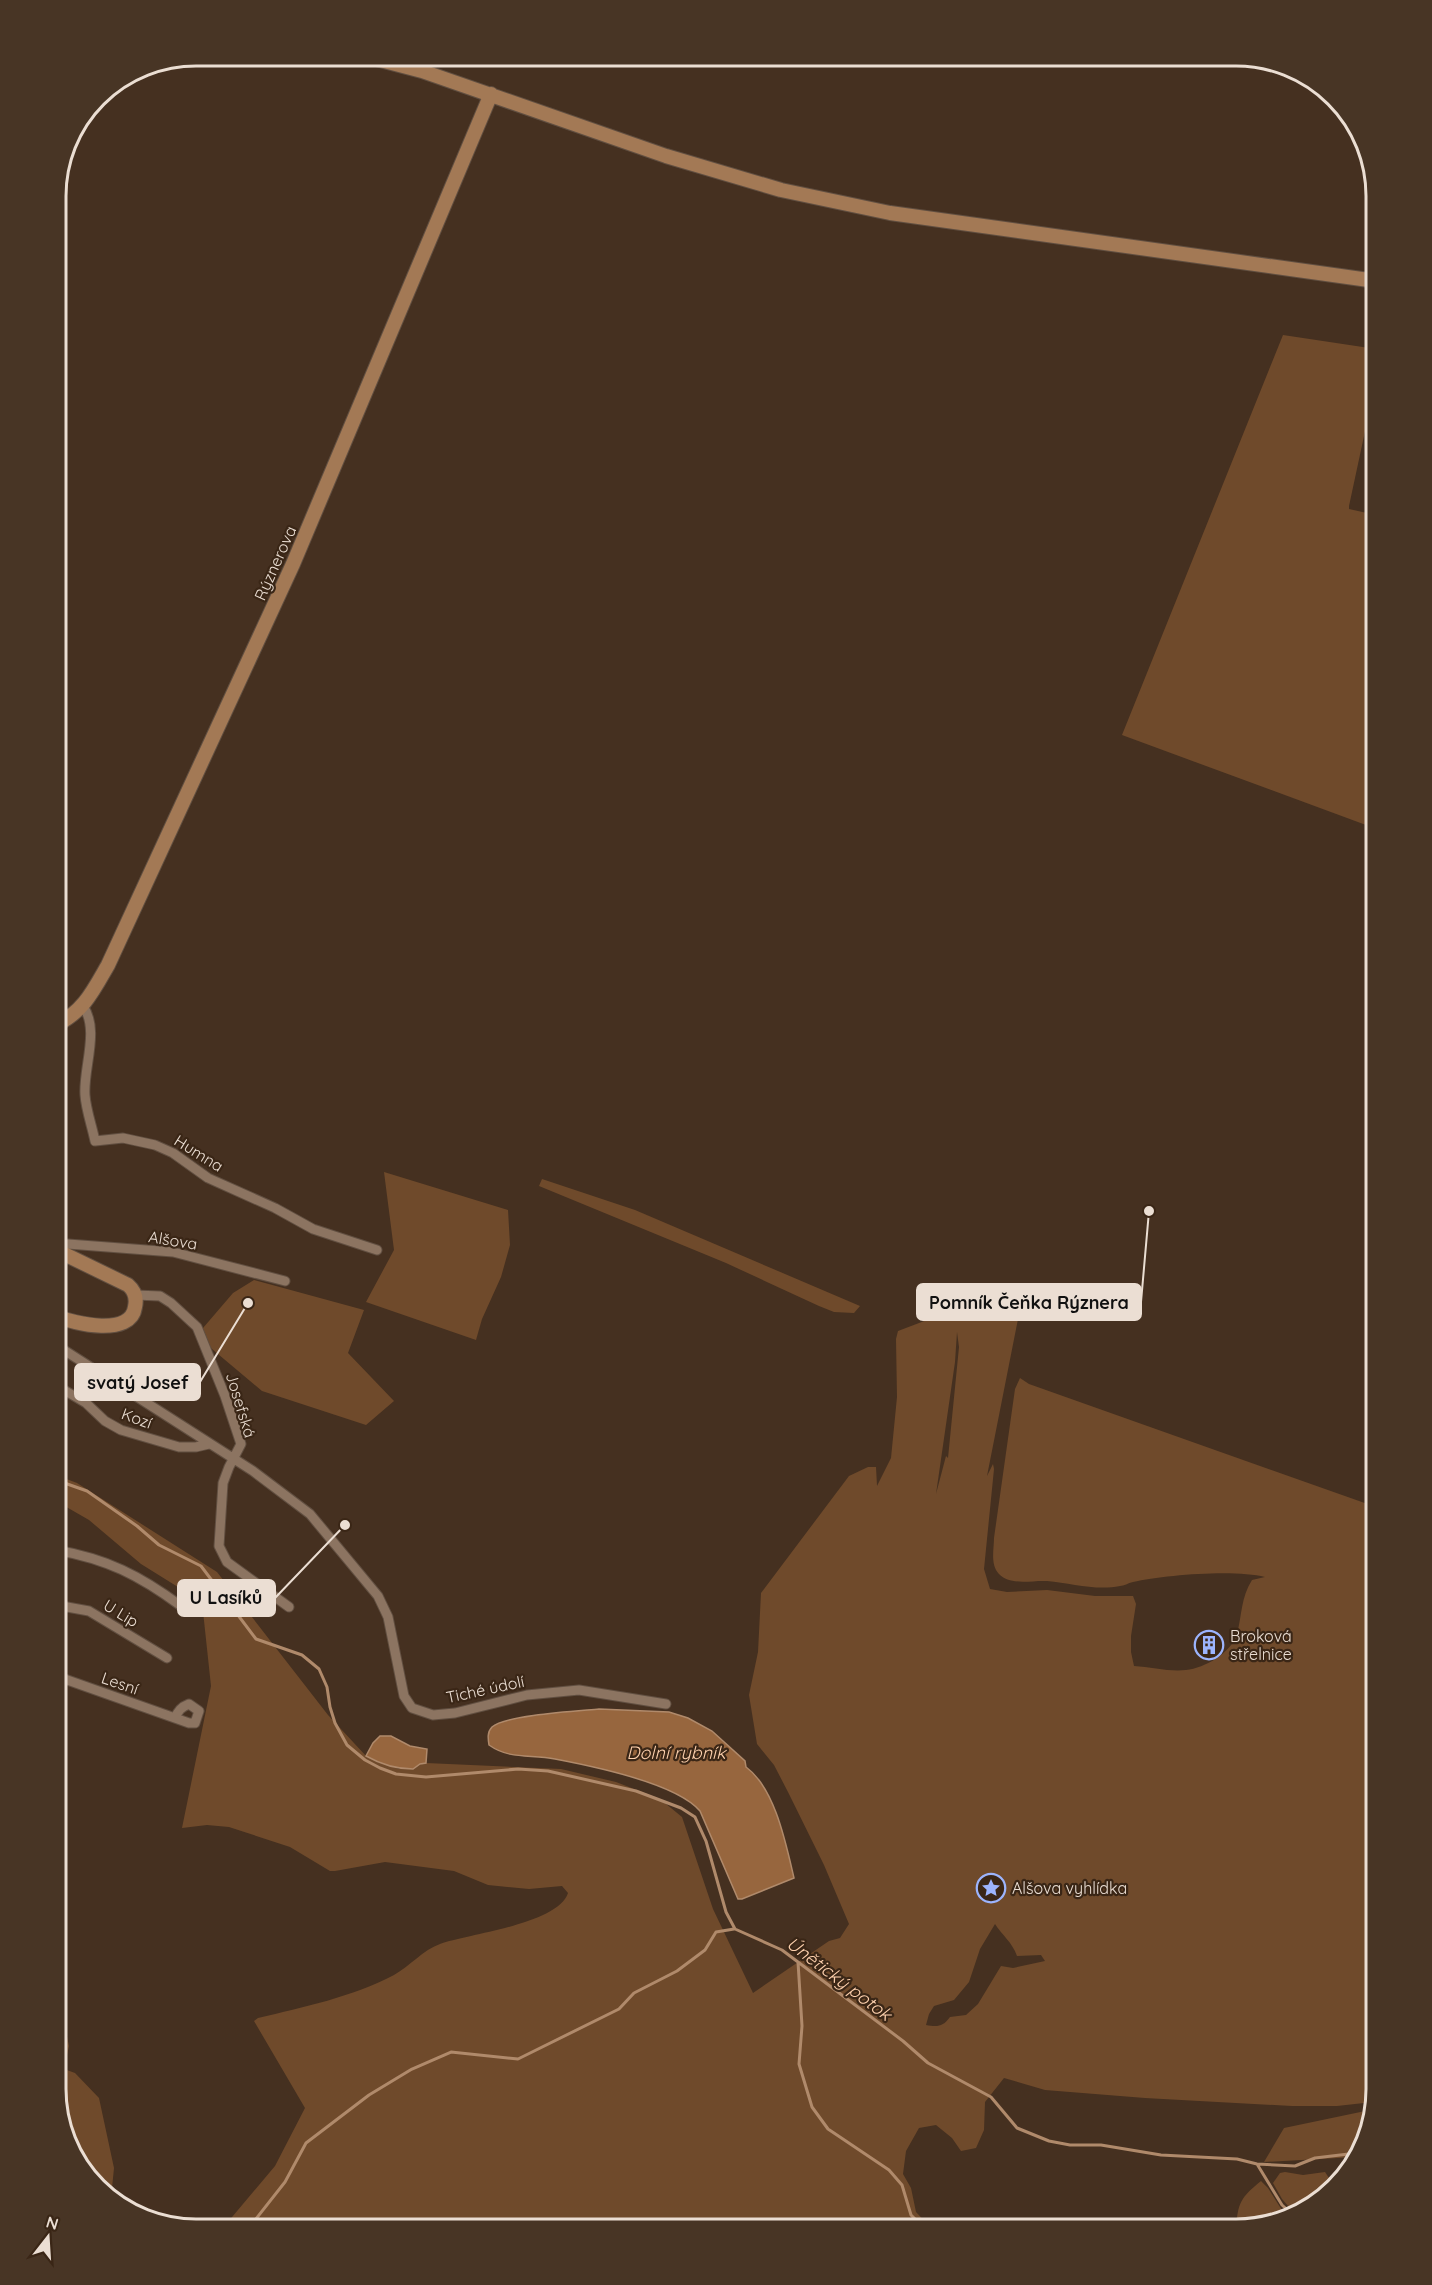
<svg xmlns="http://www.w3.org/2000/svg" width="1432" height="2285" font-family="Quicksand,sans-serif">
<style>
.green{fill:#6f4a2b;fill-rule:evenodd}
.water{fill:#97663e;stroke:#b08a6b;stroke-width:1.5}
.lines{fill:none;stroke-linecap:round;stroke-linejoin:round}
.stream{stroke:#b08a6b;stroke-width:3}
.street-casing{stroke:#614f41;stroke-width:11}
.secondary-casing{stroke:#614f41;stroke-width:16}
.street{stroke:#8c7461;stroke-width:9}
.secondary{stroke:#a37955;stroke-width:14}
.labels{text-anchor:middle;stroke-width:4.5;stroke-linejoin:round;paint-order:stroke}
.street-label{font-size:16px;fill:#ebded3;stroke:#3a2616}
.poi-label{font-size:16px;fill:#ebded3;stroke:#3a2616;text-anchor:start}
.water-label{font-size:18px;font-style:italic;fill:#fdd0ad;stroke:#3a2616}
.rim{fill:none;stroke:#ebded3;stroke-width:3}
.leader{fill:none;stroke:#ebded3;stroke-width:2}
.callout-dot{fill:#ebded3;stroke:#3a2616;stroke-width:2}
.callout{fill:#ebded3;stroke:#ebded3;stroke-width:2}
.callout-label{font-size:18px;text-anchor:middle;font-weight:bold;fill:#111}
</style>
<rect width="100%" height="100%" fill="#453020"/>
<path class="green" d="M1283 335 1376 349V380L1349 506V509L1376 515V799L1366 825 1122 735Z
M384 1172 508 1210 510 1245 501 1277 482 1319 476 1340 366 1302 394 1250Z
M542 1179 635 1210 860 1306 854 1313 834 1312 819 1306 726 1263 539 1186Z
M254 1280 364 1310 348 1353 394 1401 366 1425 262 1391 212 1349 204 1339 203 1328 233 1293Z
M1008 1291 1017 1296 1020 1309 987 1476 993 1464 994 1469 984 1569 990 1589 1007 1592 1047 1590 1095 1596H1133L1136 1604 1131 1636V1652L1134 1666C1151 1667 1170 1672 1186 1670 1205 1668 1231 1653 1237 1634 1242 1615 1241 1597 1252 1580L1265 1577C1235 1569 1163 1575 1133 1582 1128 1583 1124 1586 1120 1586 1096 1591 1071 1583 1047 1581 1032 1580 1010 1586 999 1574 990 1565 994 1549 994 1538L1015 1389 1020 1378 1029 1384 1376 1507V2089L1373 2102 1337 2106H1292L1145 2098 1045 2090 1004 2078 985 2102 984 2130 976 2148 961 2151 952 2138 936 2125 919 2128 906 2151 903 2174 911 2188 916 2212 932 2229H222L275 2166 305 2108 254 2021 258 2018C304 2007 352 1997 394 1975 410 1966 423 1950 440 1944 468 1934 558 1924 568 1893L562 1886 529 1889 488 1885 454 1871 385 1862 335 1871H330L290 1847 229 1827 207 1825 182 1828 211 1686 202 1602 141 1564 89 1520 56 1501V1475L77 1483 217 1572 328 1715 366 1756 375 1761 399 1769 426 1763 561 1769 616 1782 660 1799 682 1817 713 1909 753 1993 829 1941 840 1938 849 1924 824 1865 788 1792 774 1765 757 1744 749 1695 758 1652 761 1593 849 1476 868 1467H876L877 1486 891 1458 897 1397 896 1339 898 1331 998 1293ZM957 1332 959 1347 948 1458 946 1456 936 1494 955 1362ZM995 1924C1002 1935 1012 1942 1017 1956L1041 1955 1045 1961 1013 1968 1001 1966 978 2004 966 2015 950 2017C943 2027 937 2027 926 2025L929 2014 934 2006 954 2000 969 1982 980 1949Z
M56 1985 69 2046 64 2069 75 2073 99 2098 114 2168 111 2198 70 2151 58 2100 64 2074V2057L56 2013Z
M1370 2110 1356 2157 1264 2162 1284 2128Z
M1285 2172 1303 2175 1325 2172 1329 2178 1334 2179 1343 2176 1296 2215 1282 2199 1273 2183 1280 2173Z
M1261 2181 1268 2188 1287 2218 1236 2229C1238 2203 1240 2198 1261 2181Z"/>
<path class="water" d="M599 1709 669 1712 688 1718 712 1731 745 1761 746 1767C775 1788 786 1844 794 1878L742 1899H738L700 1811C676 1783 592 1766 555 1759 531 1754 510 1760 489 1745 488 1739 487 1732 492 1727 506 1715 578 1711 599 1709Z
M380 1736H391L410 1746 427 1749 426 1763 420 1764 413 1769C396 1769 382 1765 366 1756L373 1743Z"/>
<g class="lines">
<path class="stream" d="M56 1480 87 1491 137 1526 159 1545 201 1566 256 1639 302 1655 319 1669 327 1687 330 1707 335 1723 347 1745 365 1760 380 1768 396 1774 426 1777 518 1769 548 1771 636 1791 681 1808 695 1817 706 1841 726 1912 735 1929 782 1950 903 2041 928 2063 991 2097 1017 2128 1049 2141 1070 2145H1101L1161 2155 1237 2159 1257 2164 1295 2166 1315 2158 1357 2153
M798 1962 802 2026 799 2064 812 2107 828 2129 889 2170 902 2185 911 2215 925 2229
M1257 2164 1282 2205 1294 2216
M248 2229 285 2182 306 2143 369 2095 412 2069 451 2052 518 2059 619 2009 634 1993 677 1971 705 1950 716 1932 734 1929"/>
<g class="street-casing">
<path id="street" d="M83 1006C100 1030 83 1068 85 1095 86 1110 92 1126 95 1141L123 1138 155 1145 173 1153 208 1178 275 1208 313 1229 377 1250
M57 1251 68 1244 173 1252 285 1281
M135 1295 160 1296 171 1303 197 1327 225 1396 241 1444 229 1467 223 1483 219 1546 227 1562 289 1607
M56 1345 253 1471 310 1514 378 1596 388 1617 404 1696 412 1708 433 1715 455 1713 527 1695 579 1690 666 1704
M64 1390 86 1403 105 1421 121 1430 179 1447H196L209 1444
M56 1550C107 1559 139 1575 181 1606
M56 1605 89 1611 167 1658
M56 1676 189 1723H195L199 1711 189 1704C181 1707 178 1711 175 1718"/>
</g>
<g class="secondary-casing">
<path id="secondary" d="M365 56 422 71 666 156 781 190 890 213 1376 281
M56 1025C84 1011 93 991 108 965L293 564 491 94
M56 1316C75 1324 131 1337 135 1307 137 1298 135 1291 128 1285L56 1250"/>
</g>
<use href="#street" class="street"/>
<use href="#secondary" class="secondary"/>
</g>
<defs>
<g id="building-ring" transform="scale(1.5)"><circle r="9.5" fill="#3a2616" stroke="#9cb4fd" stroke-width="1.5"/><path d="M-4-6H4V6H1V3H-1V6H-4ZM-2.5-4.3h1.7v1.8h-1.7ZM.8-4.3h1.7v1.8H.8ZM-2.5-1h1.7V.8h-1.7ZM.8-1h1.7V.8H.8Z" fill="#9cb4fd"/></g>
<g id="sight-ring" transform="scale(1.5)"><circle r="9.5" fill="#3a2616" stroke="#9cb4fd" stroke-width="1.5"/><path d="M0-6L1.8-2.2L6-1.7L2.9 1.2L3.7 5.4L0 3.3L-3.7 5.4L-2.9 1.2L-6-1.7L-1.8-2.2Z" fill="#9cb4fd"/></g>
</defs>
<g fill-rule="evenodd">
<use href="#building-ring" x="1209" y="1645"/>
<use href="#sight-ring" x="991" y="1888"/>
</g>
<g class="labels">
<g class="street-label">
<text transform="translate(275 563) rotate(-66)" y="6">Rýznerova</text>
<text transform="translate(199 1153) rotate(32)" y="6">Humna</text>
<text transform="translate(173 1240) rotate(9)" y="6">Alšova</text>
<text transform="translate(241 1405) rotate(73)" y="6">Josefská</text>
<text transform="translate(137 1418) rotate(20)" y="6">Kozí</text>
<text transform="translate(121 1613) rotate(31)" y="6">U Lip</text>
<text transform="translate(120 1683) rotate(19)" y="6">Lesní</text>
<text transform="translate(485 1689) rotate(-12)" y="6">Tiché údolí</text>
</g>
<g class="poi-label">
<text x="1230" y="1642">Broková<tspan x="1230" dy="18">střelnice</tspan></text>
<text x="1012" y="1894">Alšova vyhlídka</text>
</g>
<g class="water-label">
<text x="676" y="1759">Dolní rybník</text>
<text transform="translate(839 1979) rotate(37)" y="6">Únětický potok</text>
</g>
</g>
<path d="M0 0H1432V2285H0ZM196 66H1236A130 130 0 0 1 1366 196V2089A130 130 0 0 1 1236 2219H196A130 130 0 0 1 66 2089V196A130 130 0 0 1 196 66Z" fill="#483525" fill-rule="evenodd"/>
<path class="rim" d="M196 66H1236A130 130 0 0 1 1366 196V2089A130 130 0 0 1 1236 2219H196A130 130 0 0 1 66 2089V196A130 130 0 0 1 196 66Z"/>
<path class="leader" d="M1149 1211L1141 1302M248 1303L200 1382M345 1525L275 1598"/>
<g class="callout-dot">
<circle cx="1149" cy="1211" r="6"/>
<circle cx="248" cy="1303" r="6"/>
<circle cx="345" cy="1525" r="6"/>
</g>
<g class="callout">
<rect x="917" y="1284" width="224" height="36" rx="6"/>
<rect x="75" y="1364" width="125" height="36" rx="6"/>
<rect x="178" y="1580" width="97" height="36" rx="6"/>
</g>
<g class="callout-label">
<text x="1029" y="1309">Pomník Čeňka Rýznera</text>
<text x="138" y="1389">svatý Josef</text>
<text x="226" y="1604">U Lasíků</text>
</g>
<g transform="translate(48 2237) rotate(17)" stroke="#3a2616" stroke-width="4.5" paint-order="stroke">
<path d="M0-4.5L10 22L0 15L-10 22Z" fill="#ebded3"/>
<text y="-9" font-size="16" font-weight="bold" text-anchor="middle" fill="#ebded3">N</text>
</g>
</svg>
